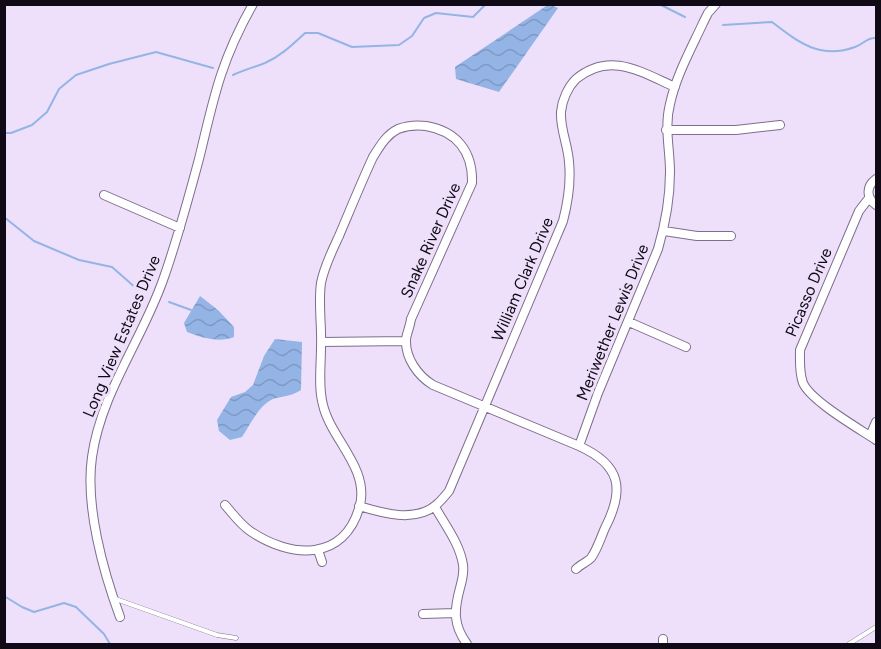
<svg xmlns="http://www.w3.org/2000/svg" width="881" height="649" font-family="Figtree,sans-serif">
<style>
.water{fill:url(#water-waves)}
.lines{fill:none;stroke-linecap:round;stroke-linejoin:round}
.stream{stroke:#94b4e5;stroke-width:2}
.lane-casing{stroke:#7d6e8c;stroke-width:5}
.street-casing{stroke:#7d6e8c;stroke-width:10}
.lane{stroke:#fff;stroke-width:4}
.street{stroke:#fff;stroke-width:8}
.labels{text-anchor:middle;stroke-width:6;stroke-linejoin:round;paint-order:stroke}
.street-label{font-size:16px;fill:#0f0a15;stroke:#eee0fb}
</style>
<defs>
<pattern id="water-waves" width="16" height="10" patternUnits="userSpaceOnUse" patternTransform="scale(1.5)"><rect width="16" height="10" fill="#94b4e5"/><path d="M0 5q4-4 8 0t8 0" fill="none" stroke="#7e99c4"/></pattern>
</defs>
<rect width="100%" height="100%" fill="#eee0fb"/>
<path class="water" d="M549 4 558 8 499 92 456 79 455 67Z
M200 296 218 310 234 327V337C219 343 203 338 187 332L184 323Z
M275 339 302 342 301 390C292 396 283 396 273 399 259 405 250 425 242 437L230 440 219 431 217 420 231 397 245 392 253 385 264 356Z"/>
<g class="lines">
<path class="stream" d="M659 4 685 17
M723 25 772 22C798 42 820 60 855 47 864 44 867 37 876 38
M233 75C243 70 255 67 265 63 281 56 293 44 305 33H318L352 47 399 45 412 36 424 18 436 13 473 17 486 4
M4 133H11L32 125 47 112 59 89 76 75 109 64 156 52 213 68
M4 217 34 241 79 260 112 267 137 289
M169 302 191 310
M4 596 22 607 34 612 64 603 76 607 104 634 110 644"/>
<g class="lane-casing">
<path id="lane" d="M113 598 217 635 236 638
M849 644 876 627"/>
</g>
<g class="street-casing">
<path id="street" d="M666 130H736L780 125
M876 179C866 186 866 198 876 205
M104 195 180 228
M869 198 859 211 800 350C800 361 799 372 803 383 811 401 858 428 876 440
M664 231 697 236H731
M629 322 686 347
M321 342 406 341
M870 436 876 422
M579 446 598 393 658 249C665 225 670 198 670 172 670 149 664 127 670 104 676 76 691 49 703 23L708 13 716 4
M225 505C233 514 240 524 250 531 291 559 345 562 360 505 369 468 331 439 323 405 318 387 321 366 321 347 322 326 318 304 321 283 324 267 332 251 339 236 350 210 361 183 373 157 380 146 386 135 398 129 406 126 418 125 426 126 456 131 473 151 472 183L411 319C410 326 407 333 406 339 405 358 418 376 433 385L579 446C621 465 625 489 605 528 601 537 597 550 591 558 587 562 580 565 576 569
M359 506C382 513 415 523 436 505 441 501 445 496 449 491L563 221C568 202 571 182 569 162 568 145 560 129 561 112 562 100 568 87 576 79 610 51 641 72 675 87
M435 507C445 525 460 544 463 565 464 572 462 581 460 588 454 610 453 625 467 644
M318 550 322 562
M423 614 455 613
M120 617C103 571 85 506 92 457 101 393 142 340 163 280 177 241 188 200 199 159 206 131 212 102 221 75 229 51 240 27 253 4
M663 639V644"/>
</g>
<use href="#lane" class="lane"/>
<use href="#street" class="street"/>
</g>
<g class="labels">
<g class="street-label">
<text transform="translate(430 240) rotate(-66)" y="6">Snake River Drive</text>
<text transform="translate(522 279) rotate(-67)" y="6">William Clark Drive</text>
<text transform="translate(808 292) rotate(-67)" y="6">Picasso Drive</text>
<text transform="translate(612 322) rotate(-68)" y="6">Meriwether Lewis Drive</text>
<text transform="translate(121 336) rotate(-67)" y="6">Long View Estates Drive</text>
</g>
</g>
<rect width="881" height="649" fill="none" stroke="#0f0a15" stroke-width="12"/>
</svg>
